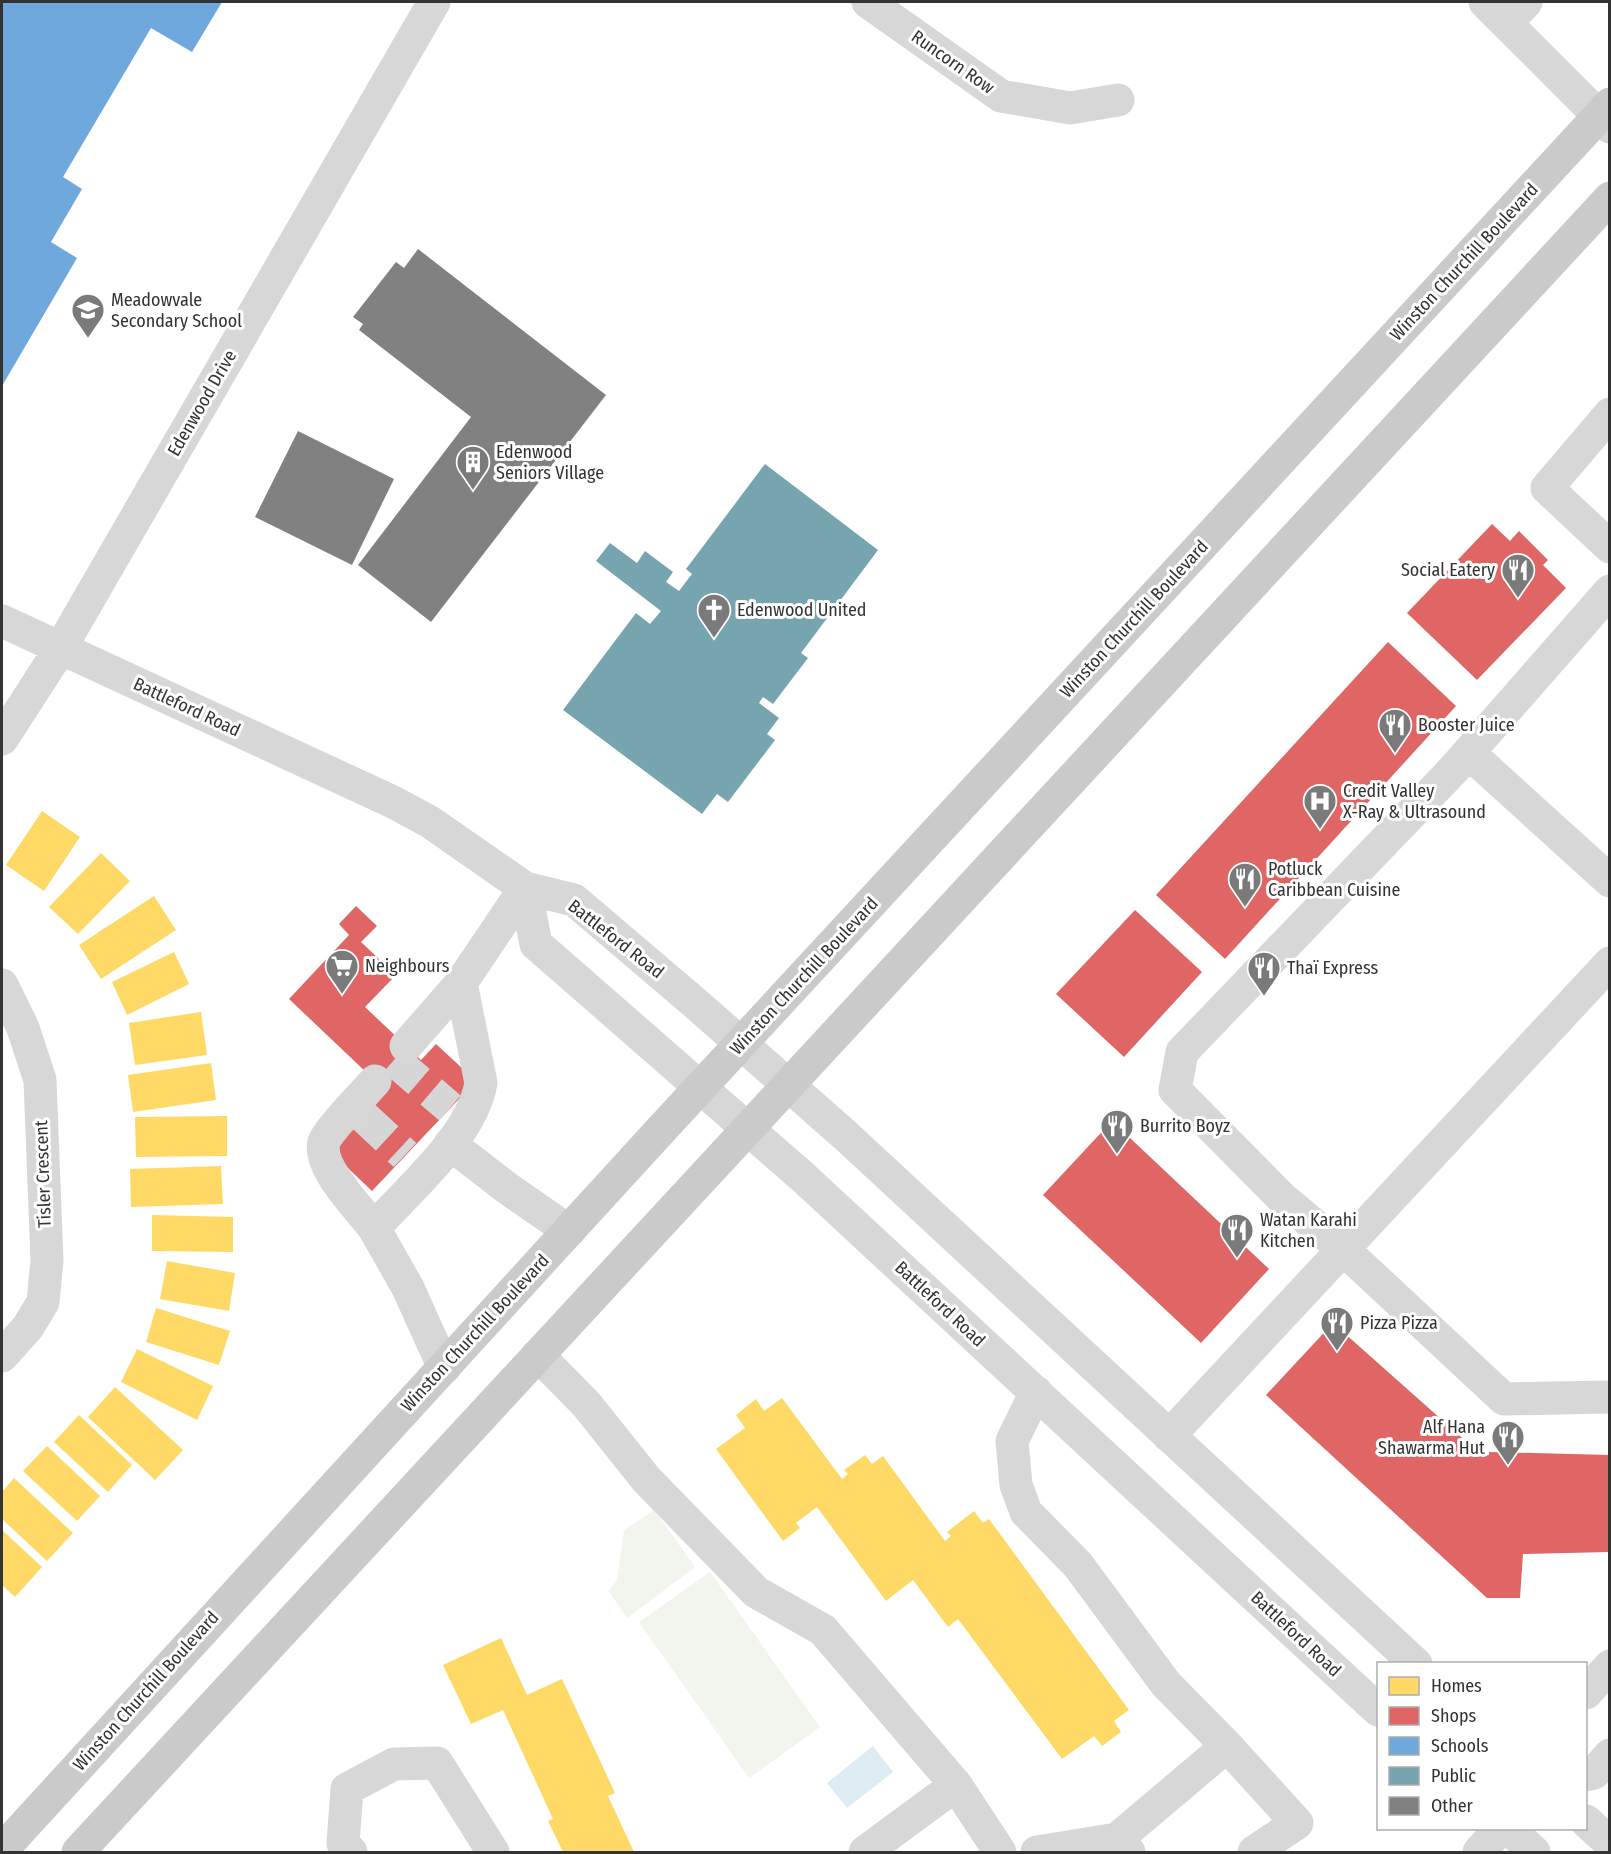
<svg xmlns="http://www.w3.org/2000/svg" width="1611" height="1854" font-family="'Fira Sans Condensed',sans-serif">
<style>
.green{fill:#f1f5ed}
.water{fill:#ddebf3}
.homes{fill:#ffd966}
.shops{fill:#e06666}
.schools{fill:#6fa8dc}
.public{fill:#76a5af}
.building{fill:#818181}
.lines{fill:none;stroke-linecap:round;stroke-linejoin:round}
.minor-tunnel{stroke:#d6d6d6;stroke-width:33;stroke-dasharray:33 16;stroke-linecap:butt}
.minor{stroke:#d7d7d7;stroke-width:33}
.major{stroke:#cacaca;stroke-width:33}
.labels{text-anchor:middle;stroke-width:6;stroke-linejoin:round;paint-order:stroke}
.street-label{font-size:18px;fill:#333;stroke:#fff}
.poi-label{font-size:18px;fill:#333;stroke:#fff;text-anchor:start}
</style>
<rect width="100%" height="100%" fill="#fff"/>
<path class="green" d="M654 1510 695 1567 627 1618 609 1591 617 1580 624 1530Z
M710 1572 820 1727 749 1778 639 1622Z"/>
<path class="water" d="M873 1746 893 1772 847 1808 827 1783Z"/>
<path class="homes" d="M42 811 80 837 44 891 6 865Z
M101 853 130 881 78 934 49 907Z
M154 896 176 930 101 979 79 945Z
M174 952 189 984 127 1015 112 982Z
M201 1012 207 1055 135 1065 129 1023Z
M211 1063 216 1100 133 1112 128 1075Z
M227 1116V1156L136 1157 135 1117Z
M221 1166 223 1204 131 1207 130 1169Z
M152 1215 233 1217V1252L152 1251Z
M167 1261 235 1273 229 1311 160 1299Z
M156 1308 230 1331 219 1365 146 1342Z
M137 1349 213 1386 197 1420 121 1382Z
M115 1387 183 1450 155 1480 88 1417Z
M782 1398 842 1479 848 1474 844 1470 865 1455 872 1464 883 1456 945 1541 951 1536 947 1532 974 1511 983 1523 989 1519 1129 1710 1114 1721 1121 1732 1102 1746 1094 1736 1062 1759 958 1619 948 1627 913 1580 886 1601 817 1507 796 1523 800 1528 783 1541 716 1449 745 1428 736 1415 756 1399 764 1411Z
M79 1415 132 1465 108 1492 54 1442Z
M47 1446 100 1496 77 1521 23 1471Z
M14 1478 73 1533 47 1561 2 1519V1492Z
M2 1530 42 1567 15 1597 2 1585Z
M501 1638 527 1695 562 1679 615 1793 608 1796 634 1852H563L548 1821 553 1819 503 1710 471 1724 443 1665Z"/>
<path class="shops" d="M1492 524 1510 541 1519 531 1548 560 1543 565 1566 588 1477 680 1407 613Z
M1388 642 1456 706 1225 959 1156 895Z
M356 906 377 926 361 942 396 975 365 1007 421 1060 436 1044 476 1081 372 1191 331 1152 387 1092 289 999 349 935 339 924Z
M1135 910 1202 972 1124 1057 1056 994Z
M1112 1121 1269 1269 1201 1343 1043 1195Z
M1333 1323 1478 1452V1456L1489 1455V1452L1610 1455V1552L1523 1554 1520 1598H1487L1266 1395Z"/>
<path class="schools" d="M2 2H222L192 52 151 28 63 177 82 189 51 242 77 258 2 386Z"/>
<path class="public" d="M765 464 878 550 801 653 808 658 773 704 763 697 759 703 779 718 767 734 775 740 728 802 717 794 702 814 563 710 636 613 650 624 661 611 596 561 610 543 637 563 645 551 673 572 666 582 679 591 692 574 686 569Z"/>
<path class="building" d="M418 249 606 395 431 622 358 565 471 417 359 330 363 324 353 317 396 262 404 268Z
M298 431 394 479 352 565 255 517Z"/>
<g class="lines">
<path class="minor-tunnel" d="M394 1060 450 1108
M363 1116 405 1155"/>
<path class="minor" d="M868 2 1001 96 1070 108 1118 100
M1485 2 1610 127
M1506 23 1526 2
M1610 414 1547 488 1610 547
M1610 591 1454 769 1182 1052 1175 1090 1283 1199 1343 1249 1504 1399 1610 1397
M2 621 393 802 430 822 525 888 574 900 695 1003 845 1135 1416 1664
M2 739 60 649 434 2
M1469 753 1610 881
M525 888 536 944 804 1178 1378 1710
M2 985 23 1028 40 1080 47 1261 43 1302 28 1327 2 1356
M406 1046 461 983
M450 1144 507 1188 569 1231
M374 1228C359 1208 317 1167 324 1142 328 1130 365 1093 375 1081
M538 1355 587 1405 646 1479 756 1592 823 1630 956 1785 1000 1852
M444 1368 408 1288 374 1228C409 1189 472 1136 481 1083L461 983 525 888
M1036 1392 1012 1441 1016 1485 1026 1512 1078 1565 1166 1684 1227 1746
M1169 1436 1610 963
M1586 1693 1610 1666
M1586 1775 1594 1773 1610 1755
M1586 1821 1610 1843
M1508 1828 1534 1852
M1117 1839 1227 1746 1297 1823 1254 1852
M351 1852 343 1843 347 1789 394 1764 437 1763 493 1852
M865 1852 956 1785
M1037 1852 1117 1839 1129 1852
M1479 1852 1501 1828"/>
<path class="major" d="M2 1850 659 1132 1610 104
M78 1852 1610 198"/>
</g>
<defs>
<g id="school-pin" transform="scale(1.725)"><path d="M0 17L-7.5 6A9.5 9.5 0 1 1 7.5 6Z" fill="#7a7a7a" stroke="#fff"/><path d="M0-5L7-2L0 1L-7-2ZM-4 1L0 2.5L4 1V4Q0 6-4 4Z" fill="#fff"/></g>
<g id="building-pin" transform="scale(1.725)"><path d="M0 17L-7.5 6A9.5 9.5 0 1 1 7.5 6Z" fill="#7a7a7a" stroke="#fff"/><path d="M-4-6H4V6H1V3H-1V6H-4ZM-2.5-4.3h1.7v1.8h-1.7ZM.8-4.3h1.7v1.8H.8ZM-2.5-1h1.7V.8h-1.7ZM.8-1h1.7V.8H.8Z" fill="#fff"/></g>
<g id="restaurant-pin" transform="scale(1.725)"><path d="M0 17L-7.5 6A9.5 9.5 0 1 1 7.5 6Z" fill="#7a7a7a" stroke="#fff"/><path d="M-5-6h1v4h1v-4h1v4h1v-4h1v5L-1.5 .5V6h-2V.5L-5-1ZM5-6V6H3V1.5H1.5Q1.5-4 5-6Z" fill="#fff"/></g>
<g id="church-pin" transform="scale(1.725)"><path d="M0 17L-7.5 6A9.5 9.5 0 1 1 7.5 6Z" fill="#7a7a7a" stroke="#fff"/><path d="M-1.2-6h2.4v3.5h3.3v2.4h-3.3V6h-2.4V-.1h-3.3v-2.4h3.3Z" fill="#fff"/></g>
<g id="hospital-pin" transform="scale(1.725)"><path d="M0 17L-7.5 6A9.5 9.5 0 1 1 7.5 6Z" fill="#7a7a7a" stroke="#fff"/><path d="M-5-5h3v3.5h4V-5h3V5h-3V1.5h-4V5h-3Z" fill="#fff"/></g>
<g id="supermarket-pin" transform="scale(1.725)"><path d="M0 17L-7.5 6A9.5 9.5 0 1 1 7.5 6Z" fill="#7a7a7a" stroke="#fff"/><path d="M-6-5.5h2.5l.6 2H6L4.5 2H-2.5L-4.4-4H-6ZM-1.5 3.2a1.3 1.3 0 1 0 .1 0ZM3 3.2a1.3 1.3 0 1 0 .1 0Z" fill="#fff"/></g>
</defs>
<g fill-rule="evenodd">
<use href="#school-pin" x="88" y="310"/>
<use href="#building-pin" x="473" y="462"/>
<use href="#restaurant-pin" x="1518" y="570"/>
<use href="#church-pin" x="714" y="610"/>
<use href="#restaurant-pin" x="1395" y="725"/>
<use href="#hospital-pin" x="1320" y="801"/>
<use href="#restaurant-pin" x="1245" y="879"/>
<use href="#supermarket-pin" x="342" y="966"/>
<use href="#restaurant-pin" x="1264" y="968"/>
<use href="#restaurant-pin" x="1117" y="1126"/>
<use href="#restaurant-pin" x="1237" y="1230"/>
<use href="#restaurant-pin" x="1337" y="1323"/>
<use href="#restaurant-pin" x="1508" y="1437"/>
</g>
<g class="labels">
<g class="street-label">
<text transform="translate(953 62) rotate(35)" y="6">Runcorn Row</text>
<text transform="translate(1464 262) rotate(-47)" y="6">Winston Churchill Boulevard</text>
<text transform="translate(202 403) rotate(-60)" y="6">Edenwood Drive</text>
<text transform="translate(1134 619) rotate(-47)" y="6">Winston Churchill Boulevard</text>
<text transform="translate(187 707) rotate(25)" y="6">Battleford Road</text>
<text transform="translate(616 939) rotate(38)" y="6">Battleford Road</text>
<text transform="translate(804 976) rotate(-47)" y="6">Winston Churchill Boulevard</text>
<text transform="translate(43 1174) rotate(-92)" y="6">Tisler Crescent</text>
<text transform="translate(940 1304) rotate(43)" y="6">Battleford Road</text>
<text transform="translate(475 1333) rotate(-47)" y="6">Winston Churchill Boulevard</text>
<text transform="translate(1296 1634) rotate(43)" y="6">Battleford Road</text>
<text transform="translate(146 1691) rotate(-48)" y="6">Winston Churchill Boulevard</text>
</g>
<g class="poi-label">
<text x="111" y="306">Meadowvale<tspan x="111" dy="21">Secondary School</tspan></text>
<text x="496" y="458">Edenwood<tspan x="496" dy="21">Seniors Village</tspan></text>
<text x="1495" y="576" text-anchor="end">Social Eatery</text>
<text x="737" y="616">Edenwood United</text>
<text x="1418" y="731">Booster Juice</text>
<text x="1343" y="797">Credit Valley<tspan x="1343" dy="21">X-Ray &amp; Ultrasound</tspan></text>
<text x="1268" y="875">Potluck<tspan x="1268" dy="21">Caribbean Cuisine</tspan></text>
<text x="365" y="972">Neighbours</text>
<text x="1287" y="974">Thaï Express</text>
<text x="1140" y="1132">Burrito Boyz</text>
<text x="1260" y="1226">Watan Karahi<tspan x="1260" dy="21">Kitchen</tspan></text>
<text x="1360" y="1329">Pizza Pizza</text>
<text x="1485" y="1433" text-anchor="end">Alf Hana<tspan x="1485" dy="21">Shawarma Hut</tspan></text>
</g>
</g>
<rect width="1611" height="1854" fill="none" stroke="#333333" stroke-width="6"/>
<rect x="1377" y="1662" width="210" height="168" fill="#ffffff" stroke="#adadad" stroke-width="1.5"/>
<rect x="1389" y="1677" width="30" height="18" fill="#ffd966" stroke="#adadad" stroke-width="1.5"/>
<text x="1431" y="1692" font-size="18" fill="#333333">Homes</text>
<rect x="1389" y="1707" width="30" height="18" fill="#e06666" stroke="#adadad" stroke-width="1.5"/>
<text x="1431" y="1722" font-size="18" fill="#333333">Shops</text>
<rect x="1389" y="1737" width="30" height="18" fill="#6fa8dc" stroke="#adadad" stroke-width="1.5"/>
<text x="1431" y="1752" font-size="18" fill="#333333">Schools</text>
<rect x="1389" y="1767" width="30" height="18" fill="#76a5af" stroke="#adadad" stroke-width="1.5"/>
<text x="1431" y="1782" font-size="18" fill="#333333">Public</text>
<rect x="1389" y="1797" width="30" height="18" fill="#818181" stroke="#adadad" stroke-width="1.5"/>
<text x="1431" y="1812" font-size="18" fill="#333333">Other</text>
</svg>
